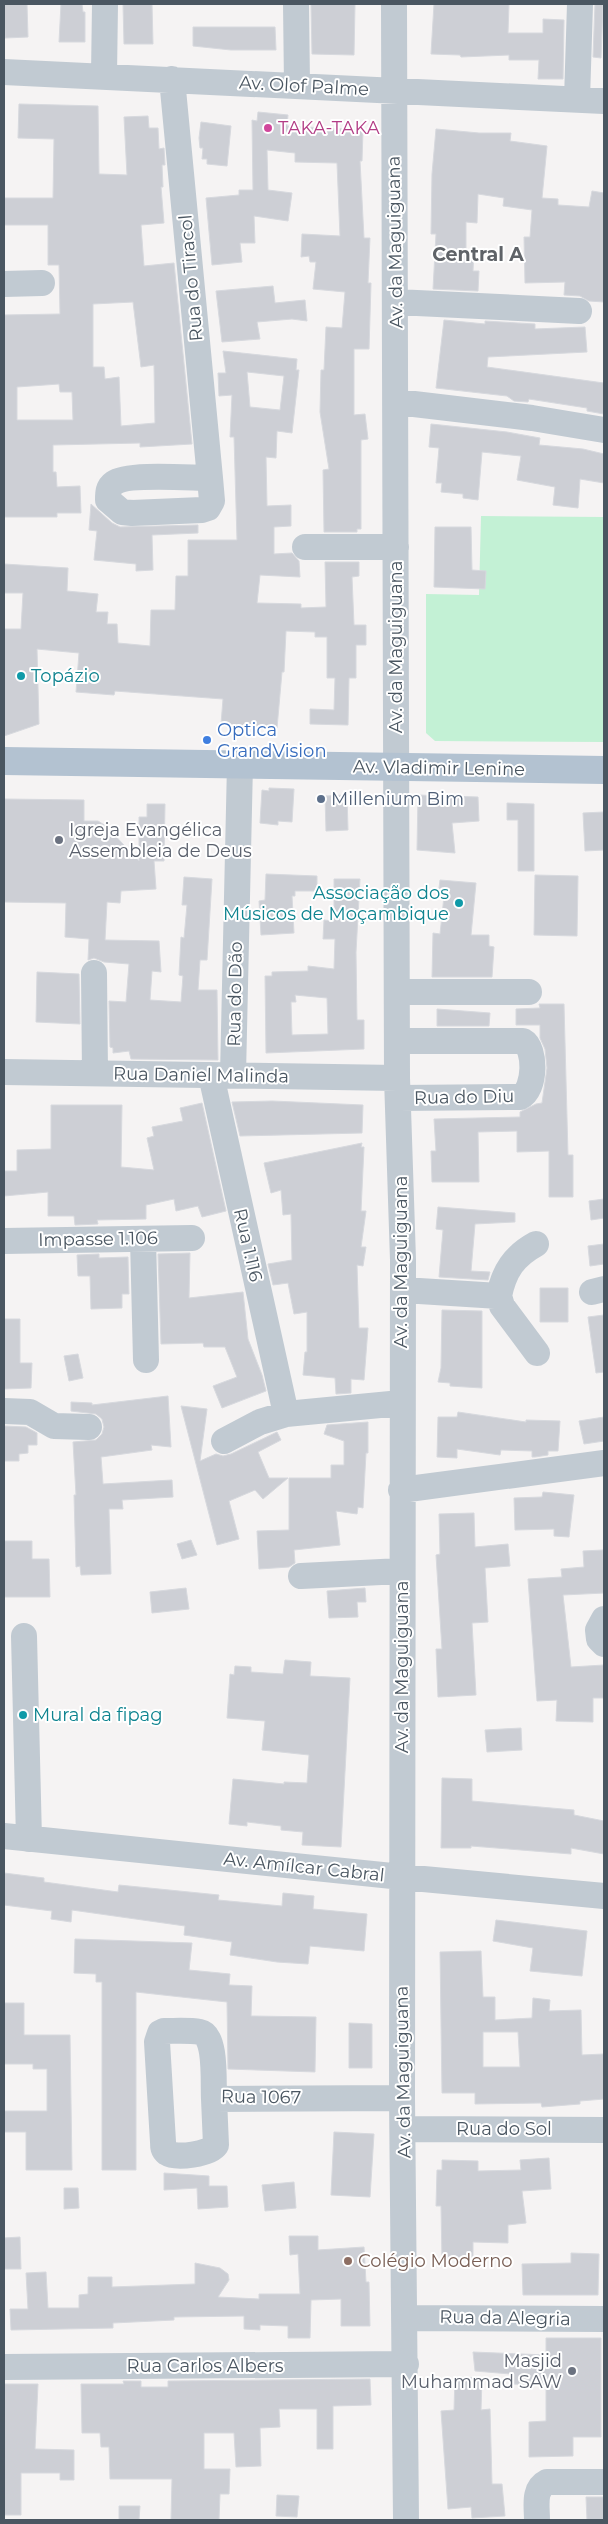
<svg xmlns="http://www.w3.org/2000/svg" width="608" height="2524" font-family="Montserrat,sans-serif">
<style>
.green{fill:#c3f1d5}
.building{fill:#cdcfd5;stroke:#d7d9de;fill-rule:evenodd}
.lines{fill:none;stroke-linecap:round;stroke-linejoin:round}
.minor{stroke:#c1cad2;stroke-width:26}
.major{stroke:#b3c2d1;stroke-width:28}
.hotel-dot{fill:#d1479c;stroke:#fff;stroke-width:2}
.culture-dot{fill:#0f9aa8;stroke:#fff;stroke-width:2}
.shop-dot{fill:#3f7fe0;stroke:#fff;stroke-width:2}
.service-dot{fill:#5c6f8a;stroke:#fff;stroke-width:2}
.worship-dot{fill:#6b7280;stroke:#fff;stroke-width:2}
.education-dot{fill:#8d6e63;stroke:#fff;stroke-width:2}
.labels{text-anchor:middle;stroke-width:4;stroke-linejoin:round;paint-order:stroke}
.street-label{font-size:18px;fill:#4a5661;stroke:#fff}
.hotel-label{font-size:18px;fill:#b23c85;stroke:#fff;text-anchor:start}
.culture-label{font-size:18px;fill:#0d838f;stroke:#fff;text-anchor:start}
.shop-label{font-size:18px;fill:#366cbe;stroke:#fff;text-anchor:start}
.service-label{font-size:18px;fill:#4e5e75;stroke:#fff;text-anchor:start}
.worship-label{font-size:18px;fill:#5b616d;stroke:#fff;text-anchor:start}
.education-label{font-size:18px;fill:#785e54;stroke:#fff;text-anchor:start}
.neighbourhood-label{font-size:19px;font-weight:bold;fill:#5f6368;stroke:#fff}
</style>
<rect width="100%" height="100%" fill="#f5f3f3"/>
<path class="green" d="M481 516 604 517V742L435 741 426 733V594L479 595Z"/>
<path class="building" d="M4 4H27L28 37 5 38Z
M61 4H82L83 12H85V42H59Z
M123 4H152L153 44H124Z
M311 4H355L354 55 312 54Z
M434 4H509L508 33H543V19L564 20 563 79H538L539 60H509V55L461 57 460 55 431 54Z
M595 4H603L601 58 593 57Z
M193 27H275L276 50H231L193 46Z
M19 104 98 106 99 174 127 175 124 117 148 116 149 128H158L159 149 164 148 165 165H162L163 187H161L164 223 141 225 144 266 174 263 192 444 140 447V443L53 445V472H56L57 487 80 486 81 513H57V517H4V315L60 314 59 265H48V225H4V198H53L54 139 18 138ZM133 302 141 367 154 365 155 423 121 426 119 377 105 379 104 367H93V304ZM59 384 60 392H72L73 420H17V387Z
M258 112 288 115 287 126 363 130 362 161H360L364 238H370L368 283H371L369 349H354V415L365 414 368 439 361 440V529H357V532H324L323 470 329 469 320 412 321 370H324L326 327 342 328 345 292 313 289 316 262H310L309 256 301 257 302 234 340 236 337 163 295 162V153L267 150 268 190 292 193 288 221 254 216 255 243H240L242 262 212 265 206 198 239 195V190H253L252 120 257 121Z
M201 122 231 126 227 166 207 164V159H202L203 148H200L199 138Z
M436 129 479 133H511L510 141 547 146 542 198 558 199V205L589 207 592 191 604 193V302L589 301 580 296 564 295 565 282 525 283 524 237H530L532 210 503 206 504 198 478 194 477 223 466 222V250H474L473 271H479L478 291 433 289 436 234H431L432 174Z
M273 286 275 303 305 300 307 321 292 319 257 322 260 339 222 342 216 291Z
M444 320 485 324V321L535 324V329L585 327 587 352 488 357 487 367 604 383V414L587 411V408L529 399 528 402 514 401 507 396 436 388Z
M223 351 297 359 296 370H299L292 433 277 431 276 458 266 457 267 506 291 505V526L274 527V554L292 553 299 561 300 577 260 575 257 603 301 604V608L326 607 325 562H359V576L352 577 354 625H366V645H356V678H349L348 725 310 724V709L334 710 335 678H327V637H315V632L286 631 284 672H282L277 728 221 724 223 699 115 691 114 695 76 692 79 653 37 649 39 724 4 736V629H21L23 593H4V564L68 568 67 591 98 594 96 612H108L107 624H117L118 643 150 646 151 610H175L176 576H188V540H237L234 437H230L232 395 219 396 218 373H226ZM247 372 284 376 280 410 250 407Z
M431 424 507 432 540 438 539 445 583 449 604 454V483L580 479 578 508 553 505 555 487 517 480 521 456 482 452 478 500 463 498V494L441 492 442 483H436L439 448 429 447Z
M91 504 112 523 120 527 198 525V533L152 535 153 570 136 571V564L94 560 97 531 89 530Z
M435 527H471L472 570 486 571 485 589 434 587Z
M269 788 294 789 292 822 278 821V825L260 823 262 790 269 791Z
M347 795 348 830 326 831 325 796Z
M418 795 478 797 479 821 452 823 455 853 417 850Z
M4 799 84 800V821H98L106 826 139 861V817H147V804H165L164 861H154L156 889 121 891 120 903 107 902 105 940 159 941 161 972 152 971 150 1000 181 1002 183 976 179 975 181 937 184 938 187 905H182L184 877 212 879 207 960H200L198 990H217L218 1060 131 1059 129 1051 113 1053V1048L110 1047 109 1001 126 1002 129 964 104 962 94 958 88 960 89 939 65 937 66 903 4 902Z
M507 803 534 804V871H518V820H507Z
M604 812V850L585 851 583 813Z
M266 874 317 876V891H295V896H292L294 933 261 935 259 901 265 900Z
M535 875 578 876 577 936 534 935Z
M334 879H360L356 952 357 1020H364V1049L266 1053 265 976H272V972L308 971V966L334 969 335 939H323L324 920 334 921ZM295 995 327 998 328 1034 292 1035 291 1002H296Z
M440 880 476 883 471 935H489V946L494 947 492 977H432L433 933 440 934 444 896H438Z
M37 972 79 974 80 1024 36 1022Z
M539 1004H564L568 1155H573V1197H549V1151L517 1152V1131L478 1132 479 1182H432L431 1151H436L434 1119 520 1117V1112L536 1104 542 1103 547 1068 545 1049 540 1038V1025H516V1009L540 1008Z
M437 1009 490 1013 489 1026H437Z
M272 1101 363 1105 362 1133 240 1136 232 1102Z
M202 1103 226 1211 202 1217 198 1206 176 1211 174 1199 146 1205V1219L97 1220 98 1224 75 1225 74 1216H48V1192L4 1196V1171H17V1150L51 1149V1105H122L121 1167 154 1170 147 1138 154 1136 152 1127 183 1121 180 1108Z
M362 1143 361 1147H364L361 1211H366L361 1247H366L363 1266 357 1265 359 1328H368L364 1380 351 1379V1393L336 1394 335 1378 303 1375 305 1352H307V1312L294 1314 288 1283 273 1285 268 1264 292 1260 291 1214 283 1215 281 1190 271 1193 264 1163Z
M604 1199V1218L591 1220 589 1201Z
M438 1207 515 1213V1222L475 1224 471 1271 490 1272 488 1280 439 1277 443 1230 436 1229Z
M604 1244V1264L590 1266 588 1246Z
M190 1253 189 1298 243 1292 248 1339 262 1375 266 1391 222 1408 213 1386 237 1377 225 1347H204L203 1343 161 1344 158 1254Z
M99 1254V1258L128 1257 129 1294H122V1308L91 1309 90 1276H78L77 1255Z
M540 1288H568V1322H540Z
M442 1310 482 1311V1388L450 1386V1383L438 1382 441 1368Z
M604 1315V1372L596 1373 588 1317Z
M4 1319H20V1363H32L31 1388 4 1389Z
M78 1354 83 1378 69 1381 64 1356Z
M168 1396 171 1447 151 1445 152 1450 101 1457 103 1484 172 1480 173 1497 122 1500 123 1509H109L111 1574 81 1575 80 1566 76 1567 74 1495H76L73 1442 96 1440 102 1434 104 1427 102 1419 96 1414 71 1411V1402L92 1403V1405Z
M181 1406 207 1409 200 1461 216 1454 223 1456 231 1454 277 1432 281 1440 258 1452 269 1478H288L263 1499 255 1490 229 1501 239 1539 217 1545Z
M458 1412 526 1422V1420L560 1421 558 1451H548V1455L535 1457H532V1451L501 1450 500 1455 457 1449V1458L437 1457 438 1417H457Z
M604 1417V1441L584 1444 579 1421Z
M368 1422V1453H366L363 1508 358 1507 357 1514 336 1511 340 1545 294 1550 295 1563 289 1567 259 1569 257 1531 289 1530V1478H331V1465H344V1441L324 1434 327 1425Z
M4 1426 26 1427 37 1433V1445H28V1453L19 1454V1461H4Z
M543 1492 574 1495 569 1537 554 1536V1529L515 1530 514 1498 542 1497Z
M474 1513 475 1547 508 1544 510 1566 485 1568 488 1622 472 1623 476 1695 438 1697 436 1649H442L436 1555 440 1554 439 1514Z
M191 1540 197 1555 182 1559 177 1544Z
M4 1541H32V1559H49L50 1597H4Z
M603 1550 604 1593 563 1595 571 1667 604 1665V1698H593V1722L556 1721 557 1700 537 1701 528 1579 562 1577 561 1569 584 1567 583 1551Z
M186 1588 189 1609 152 1613 150 1592Z
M365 1588 366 1602H357L358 1617 329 1618 327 1591Z
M285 1660 311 1662 310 1676 350 1678 341 1847 302 1845 303 1832 281 1830V1826L247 1822V1826L229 1824 233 1779 284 1784V1782L307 1783 309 1755 262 1750 265 1721 227 1718 230 1674 234 1675 235 1666 251 1667V1672L283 1674Z
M521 1728 522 1750 487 1752 485 1730Z
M442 1778 472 1779V1801L574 1810V1815L604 1821V1854L571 1848V1854L471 1846V1848H441Z
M4 1873 44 1878V1882L118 1892 119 1885 219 1895 218 1900 282 1906 283 1893 314 1896 313 1909 367 1914 364 1951 310 1946 308 1964 277 1962 230 1955 232 1942 184 1935 185 1926 72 1910 71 1922 51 1919 52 1911 4 1905Z
M496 1920 587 1931 582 1976 530 1971 533 1948 493 1941Z
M75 1939 192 1943 189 1970 230 1974 229 1985 252 1986 251 2016 316 2017 315 2072 228 2069 227 2002 136 1992V2170H102V1982H96V1974L74 1973Z
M481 1951 483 1997H495V2020L532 2018 533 1998 550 2000 549 2011 581 2010 582 2055 604 2054V2099L580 2101V2104L542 2107 541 2103 475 2104V2093H442L440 1952ZM483 2032H518L520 2067H483Z
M4 2003H24V2035H70L72 2170H26V2132H4V2111H47V2069H33V2064H4Z
M349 2023 372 2024V2068H349Z
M334 2132 374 2134 370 2197 331 2195Z
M549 2158 551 2189 522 2191 526 2223 508 2225V2243L473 2242V2259L442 2260 441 2206H436L437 2170H442V2160L478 2161V2171L521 2170 520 2160Z
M164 2173 209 2176V2186H227L228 2207 198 2209 197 2188 164 2190Z
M294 2182 296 2208 265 2211 262 2185Z
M64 2188H78L79 2208 64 2209Z
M289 2236H318V2250L364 2247 366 2282H369L370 2326H341V2299L311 2300 310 2338H288V2326L260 2325V2330L244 2329V2316L174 2317V2320L113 2323V2328L11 2330 10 2309H28L26 2273 46 2272 48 2308H79V2295L88 2294V2277H112V2287L195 2284V2263L220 2268 228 2274 229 2280 218 2297 259 2299V2294H300L298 2254 290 2255Z
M20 2237 21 2269H4V2238Z
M571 2253 599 2254 598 2295H523L522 2264 571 2263Z
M546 2338H601V2437H573V2456L529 2457V2422L546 2421V2385L510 2384V2374L475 2371 473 2352 546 2355Z
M455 2377 482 2378 481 2410 490 2409 492 2484H502L505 2516 472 2518 471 2507 448 2509 441 2411 454 2410Z
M370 2379 371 2405 333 2406V2449H317V2409H279L280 2427 260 2428 261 2466 236 2467 234 2433H204V2469H230L229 2494H220L219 2520H171L172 2479H110L109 2447H101L100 2433H82L81 2384H124L123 2381H141V2387H168V2381Z
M4 2384H38L35 2449 74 2450V2480H60V2473H21V2515H4Z
M277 2495 299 2496 297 2517 276 2516Z
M586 2497H604V2520H587Z
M119 2506H140L139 2520H119Z"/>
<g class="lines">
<path class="minor" d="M296 4 297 85
M394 4 397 1078 403 1260 402 2098 406 2520
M4 72 604 101
M104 75 105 4
M172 79 210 478 212 501 208 508 202 510 132 513 122 512 108 500C108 493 108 487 114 483 127 473 190 478 210 478
M577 99 580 4
M4 284 42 283
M396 302 579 311
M397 402 532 418 604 430
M305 547H396
M94 973 95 1073
M397 992H529
M399 1041H523C536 1048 536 1090 520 1097L399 1098
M4 1072 397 1078
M211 1075 286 1414
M233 1075 240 764
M143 1239 146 1360
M4 1241 192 1238
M536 1244C514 1256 504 1271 499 1296L502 1306 537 1353
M403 1290 499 1296
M592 1292 604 1289
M4 1411 30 1412 54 1426 89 1427
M224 1441 260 1422 286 1414 401 1403
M401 1490 604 1463
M301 1576 401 1571
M604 1619 598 1630 599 1639 604 1644
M24 1636 29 1839
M4 1836 402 1877 604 1896
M214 2099 216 2145C210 2154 176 2159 167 2153 163 2150 163 2147 163 2142L157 2042 160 2033 164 2031C176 2031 189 2030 200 2032 217 2035 213 2084 214 2099L402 2098
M404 2129 604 2130
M406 2318 604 2319
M4 2367 406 2364
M537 2520C537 2506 533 2489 547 2482H604"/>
<path class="major" d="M4 761 604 770"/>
</g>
<circle class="hotel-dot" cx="268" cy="128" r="5"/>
<g class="culture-dot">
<circle cx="21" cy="676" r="5"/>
<circle cx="459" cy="903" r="5"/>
<circle cx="23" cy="1715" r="5"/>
</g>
<circle class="shop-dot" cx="207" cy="740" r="5"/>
<circle class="service-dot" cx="321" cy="799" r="5"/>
<g class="worship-dot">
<circle cx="59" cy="840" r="5"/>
<circle cx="572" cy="2371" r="5"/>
</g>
<circle class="education-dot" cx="348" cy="2261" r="5"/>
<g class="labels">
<g class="street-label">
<text transform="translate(304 86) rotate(3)" y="6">Av. Olof Palme</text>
<text transform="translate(395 242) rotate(-91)" y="6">Av. da Maguiguana</text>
<text transform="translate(191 278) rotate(-95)" y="6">Rua do Tiracol</text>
<text transform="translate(396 647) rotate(-90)" y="6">Av. da Maguiguana</text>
<text transform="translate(439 768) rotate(1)" y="6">Av. Vladimir Lenine</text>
<text transform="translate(235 994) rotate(-89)" y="6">Rua do Dão</text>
<text transform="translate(201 1075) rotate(1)" y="6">Rua Daniel Malinda</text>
<text transform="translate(464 1097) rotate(-1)" y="6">Rua do Diu</text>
<text transform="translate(98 1239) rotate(-1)" y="6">Impasse 1.106</text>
<text transform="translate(248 1245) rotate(77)" y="6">Rua 1.116</text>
<text transform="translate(401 1262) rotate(-90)" y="6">Av. da Maguiguana</text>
<text transform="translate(402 1667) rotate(-90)" y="6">Av. da Maguiguana</text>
<text transform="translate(304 1867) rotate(6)" y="6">Av. Amílcar Cabral</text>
<text transform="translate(403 2072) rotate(-91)" y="6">Av. da Maguiguana</text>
<text transform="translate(261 2097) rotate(1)" y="6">Rua 1067</text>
<text x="504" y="2135">Rua do Sol</text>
<text transform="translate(505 2318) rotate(1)" y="6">Rua da Alegria</text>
<text x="205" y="2372">Rua Carlos Albers</text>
</g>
<g class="hotel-label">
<text x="278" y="134">TAKA-TAKA</text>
</g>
<g class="culture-label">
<text x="31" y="682">Topázio</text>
<text x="449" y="899" text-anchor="end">Associação dos<tspan x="449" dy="21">Músicos de Moçambique</tspan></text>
<text x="33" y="1721">Mural da fipag</text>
</g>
<g class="shop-label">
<text x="217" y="736">Optica<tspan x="217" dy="21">GrandVision</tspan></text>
</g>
<g class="service-label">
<text x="331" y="805">Millenium Bim</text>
</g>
<g class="worship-label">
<text x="69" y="836">Igreja Evangélica<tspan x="69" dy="21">Assembleia de Deus</tspan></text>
<text x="562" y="2367" text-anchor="end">Masjid<tspan x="562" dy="21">Muhammad SAW</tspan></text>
</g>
<g class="education-label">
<text x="358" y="2267">Colégio Moderno</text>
</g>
<g class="neighbourhood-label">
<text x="478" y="261">Central A</text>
</g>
</g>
<rect width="608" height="2524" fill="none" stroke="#4a5661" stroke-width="10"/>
</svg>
